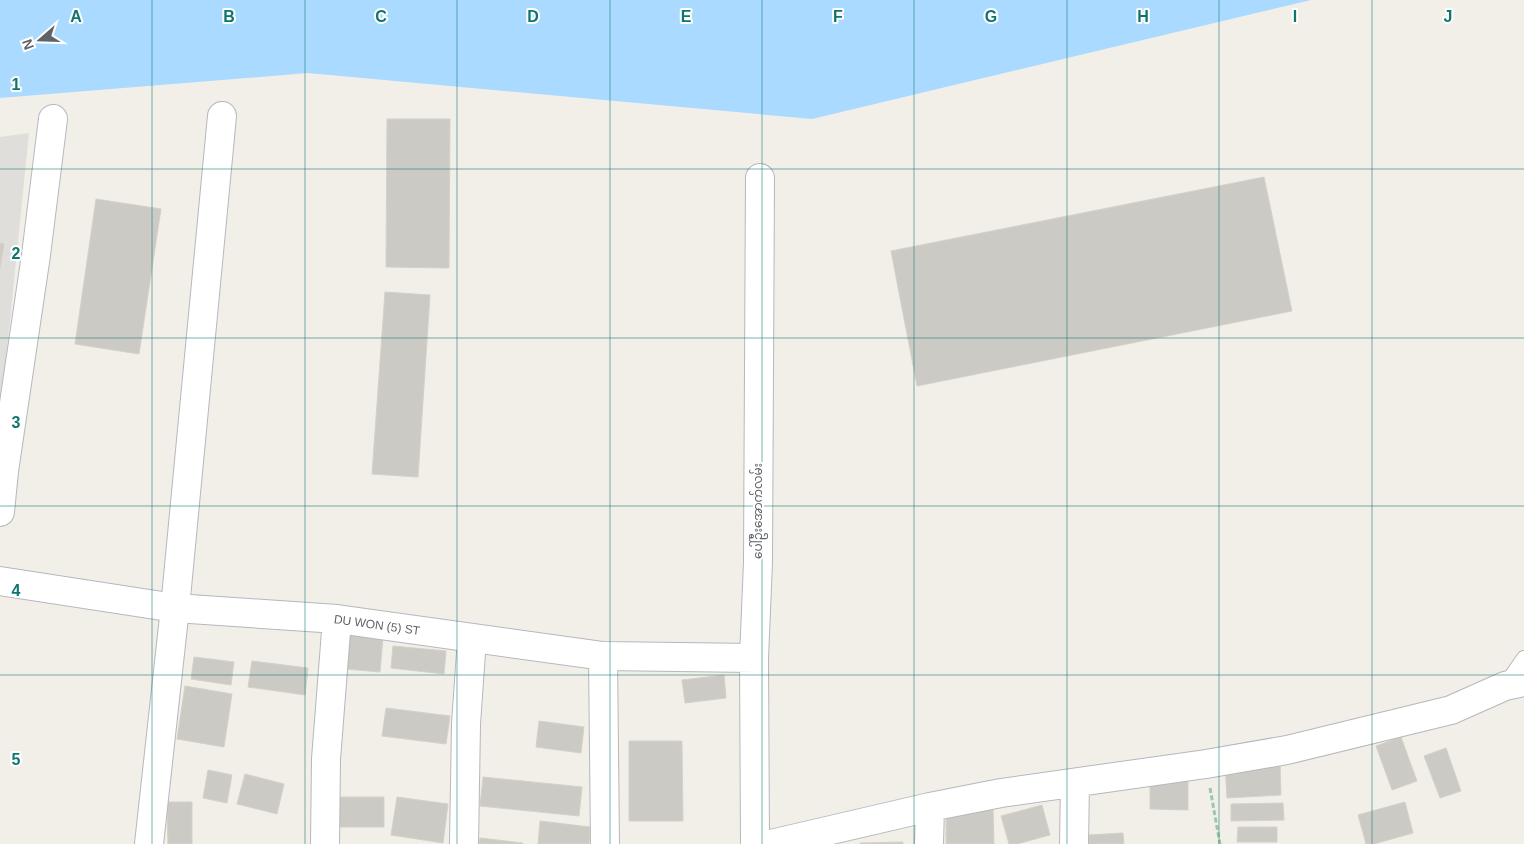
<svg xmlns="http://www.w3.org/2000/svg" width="1524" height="844" font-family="Helvetica,'Noto Sans Myanmar',sans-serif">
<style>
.industrial{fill:#e0deda}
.water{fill:#aadaff}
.building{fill:#cccac5;stroke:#d6d1c6}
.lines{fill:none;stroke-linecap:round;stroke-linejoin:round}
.service-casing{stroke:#b5b8bc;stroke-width:16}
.minor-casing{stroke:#b5b8bc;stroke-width:30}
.path{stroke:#9cc7a9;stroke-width:3;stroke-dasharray:5 2.5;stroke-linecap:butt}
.service{stroke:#fff;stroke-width:14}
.minor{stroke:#fff;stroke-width:28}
.grid{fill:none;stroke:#0f766e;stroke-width:1;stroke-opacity:0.55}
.labels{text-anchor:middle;stroke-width:4;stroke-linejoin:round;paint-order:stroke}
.street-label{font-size:12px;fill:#5f6368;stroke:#fff}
.grid-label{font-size:16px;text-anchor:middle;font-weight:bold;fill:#0f766e;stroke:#fff;stroke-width:4;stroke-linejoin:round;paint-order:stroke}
</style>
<rect width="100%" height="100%" fill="#f1efe8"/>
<path class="industrial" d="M29 133 0 418V137Z"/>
<path class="water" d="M0 0H1311L812 119 308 73 0 98Z"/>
<path class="building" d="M387 119H450L449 268 386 267Z
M1264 177 1292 311 917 386 891 251Z
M96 199 161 209 139 354 75 344Z
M0 243 4 244 0 268Z
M385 292 430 295 418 477 372 474Z
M348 635 383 637 380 672 346 669Z
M393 646 446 651 444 674 391 668Z
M194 657 234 662 231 685 191 679Z
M252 661 308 668 305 695 248 687Z
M724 675 726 698 685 703 682 680Z
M185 686 232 694 224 747 177 739Z
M386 708 450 716 446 744 382 736Z
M539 721 584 727 581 753 536 747Z
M1401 737 1417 781 1392 790 1376 746Z
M629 741H682L683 821H629Z
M1446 748 1461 791 1440 798 1424 756Z
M1280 761 1281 795 1227 798 1225 764Z
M208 770 232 775 227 803 203 798Z
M245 774 284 784 277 814 237 804Z
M483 777 582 787 579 816 480 806Z
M1150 779 1188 780V810L1150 809Z
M339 797H384V827H339Z
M397 797 448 804 443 843 391 835Z
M167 802H192V844H168Z
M1405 802 1413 833 1374 844H1366L1358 815Z
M1283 803 1284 820 1231 821V804Z
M1042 805 1050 835 1017 844H1009L1001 816Z
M993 807 994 844H946V808Z
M540 821 590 827 589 844H538Z
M1238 827H1277V842H1237Z
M1123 833 1124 844H1089V835Z
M480 838 523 843V844H479Z
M903 842V844H860V843Z"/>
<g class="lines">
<g class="service-casing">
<path id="service" d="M1505 685 1524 658"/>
</g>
<g class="minor-casing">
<path id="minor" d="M0 512 4 471 36 255 53 119
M0 581 175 608 337 619 603 656 754 658
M603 656 605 844
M149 844 175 608 222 116
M325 844 326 759 337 619
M464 844 466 724 472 638
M755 844 754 658 758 562 760 178
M771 844 930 807 1001 793 1206 764 1287 750 1451 710 1505 686 1524 682
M929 844 930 807
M1074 844 1075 783"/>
</g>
<path class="path" d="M1210 788 1220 844"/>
<use href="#service" class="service"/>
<use href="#minor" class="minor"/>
</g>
<path class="grid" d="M152 0V844M305 0V844M457 0V844M610 0V844M762 0V844M914 0V844M1067 0V844M1219 0V844M1372 0V844M0 169H1524M0 338H1524M0 506H1524M0 675H1524"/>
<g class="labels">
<g class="street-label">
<text transform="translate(758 511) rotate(-90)" y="4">ပေါ်ဦးအောက်လမ်း</text>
<text transform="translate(377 625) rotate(8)" y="4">DU WON (5) ST</text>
</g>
</g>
<g class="grid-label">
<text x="76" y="22">A</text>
<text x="229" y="22">B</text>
<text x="381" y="22">C</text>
<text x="533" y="22">D</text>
<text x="686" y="22">E</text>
<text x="838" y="22">F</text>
<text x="991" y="22">G</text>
<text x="1143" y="22">H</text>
<text x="1295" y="22">I</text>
<text x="1448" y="22">J</text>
<text x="16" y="90">1</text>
<text x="16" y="259">2</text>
<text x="16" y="428">3</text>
<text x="16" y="596">4</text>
<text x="16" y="765">5</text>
</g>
<g transform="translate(40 40) rotate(250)" stroke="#ffffff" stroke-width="4" paint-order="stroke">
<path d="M0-4L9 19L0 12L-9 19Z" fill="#5f6368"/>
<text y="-8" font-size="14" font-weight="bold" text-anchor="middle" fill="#5f6368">N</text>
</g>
</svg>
